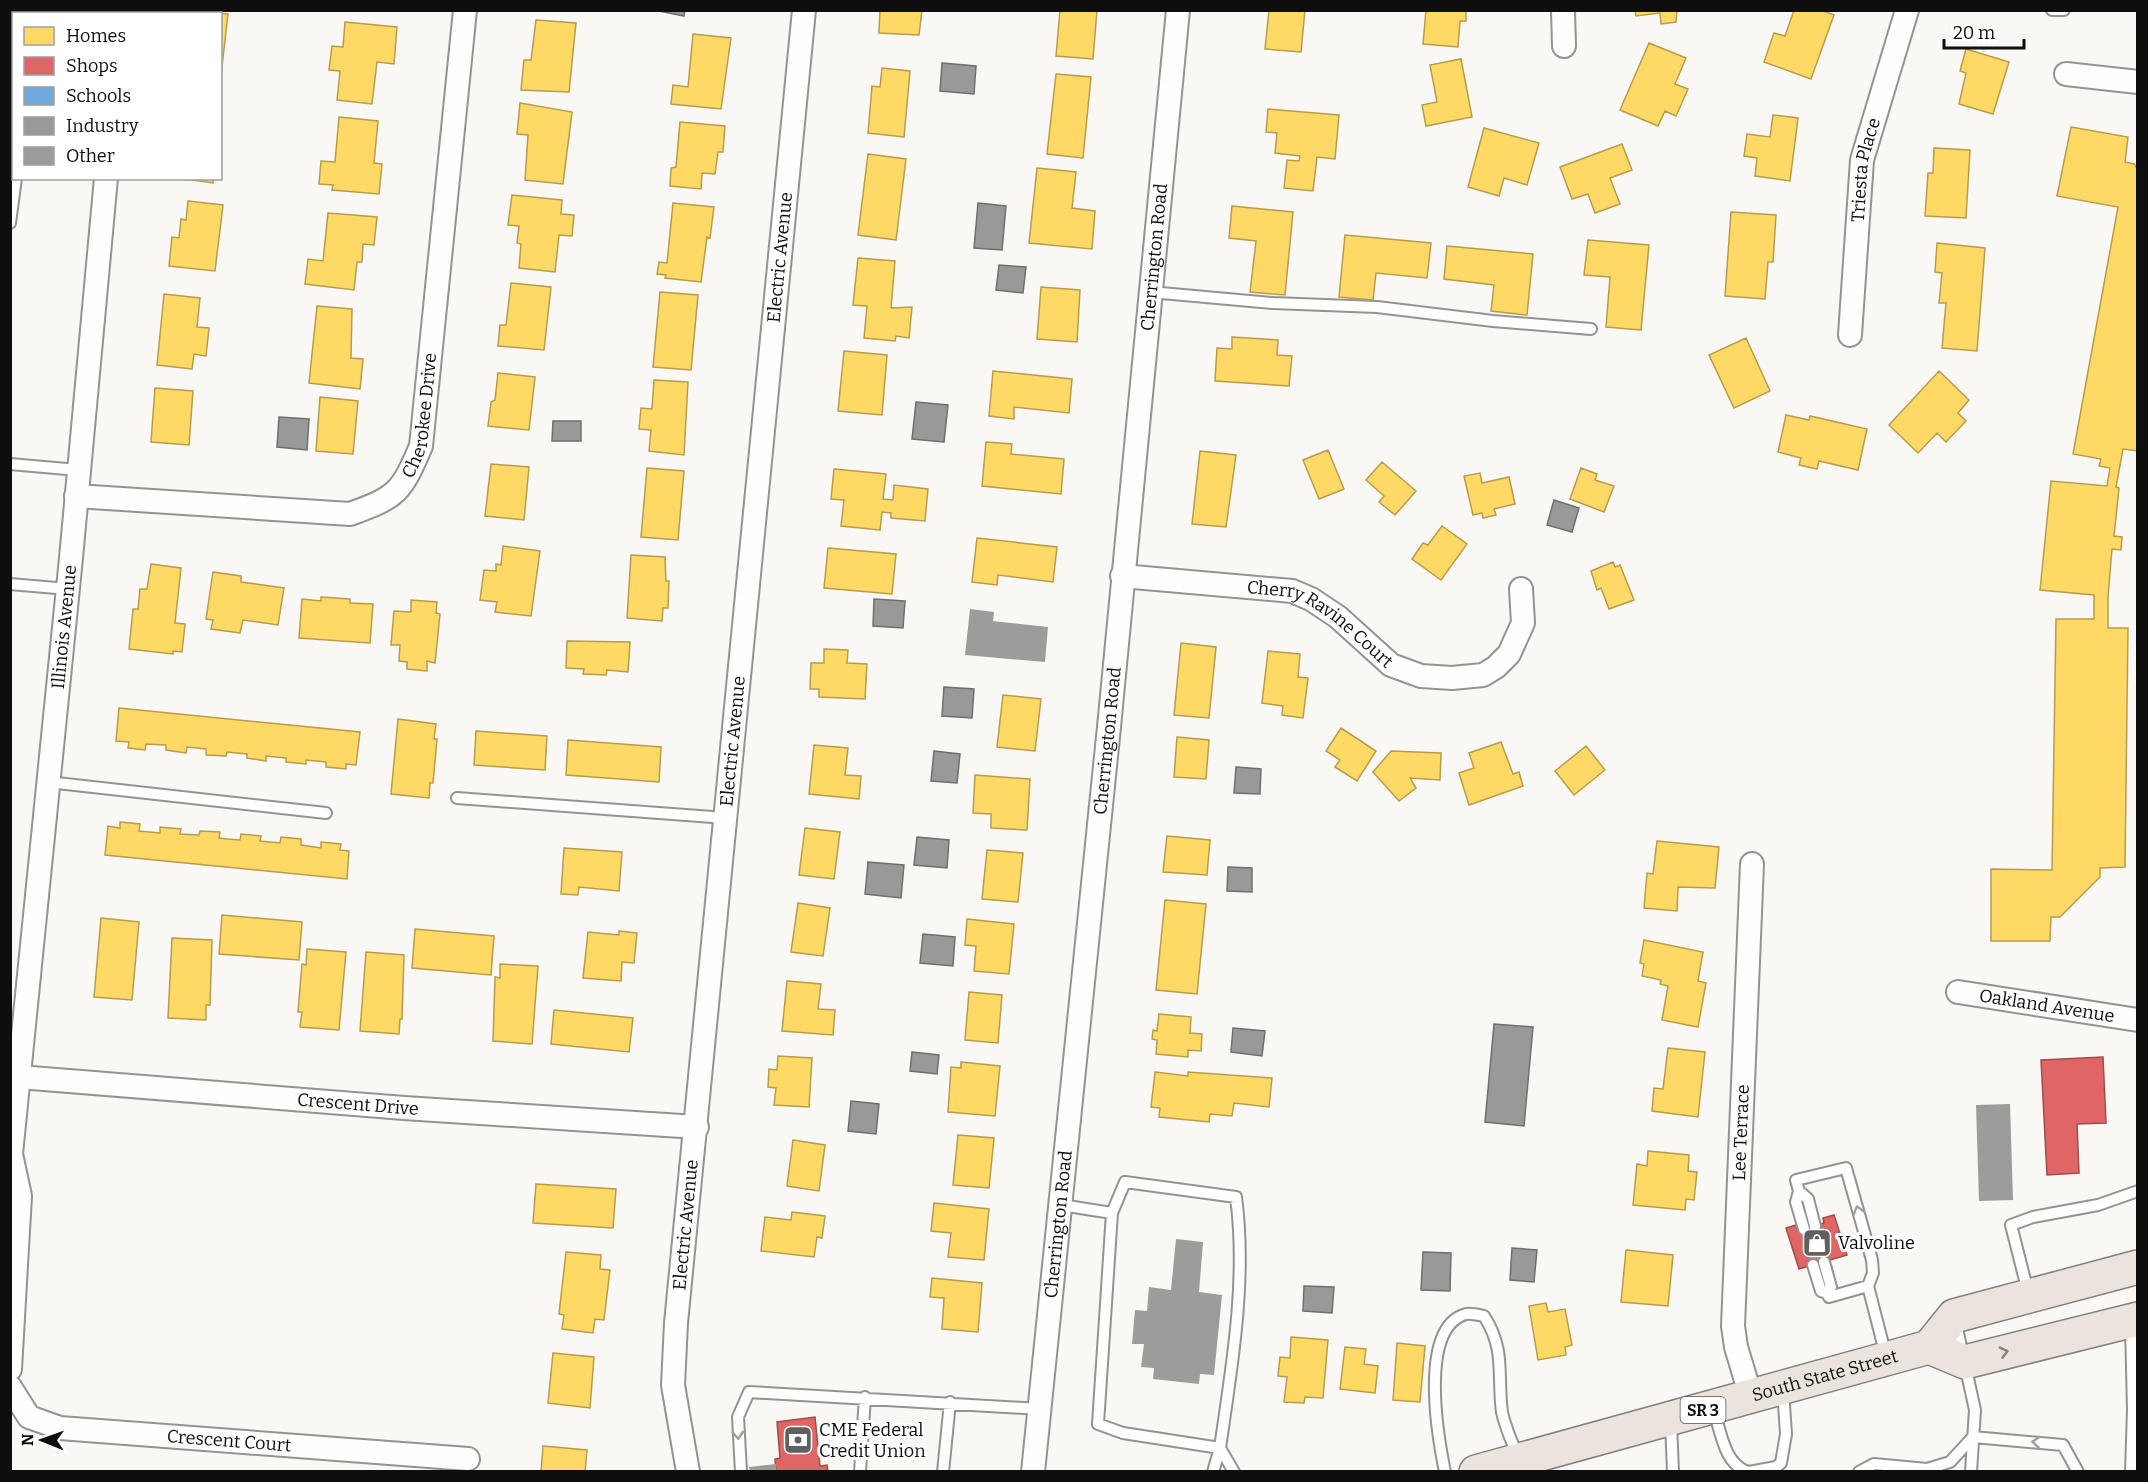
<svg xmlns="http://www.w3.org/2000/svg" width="2148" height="1482" font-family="Bitter,serif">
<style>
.homes{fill:#ffd966;stroke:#b79c4c;stroke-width:1.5}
.shops{fill:#e06666;stroke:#a14c4c;stroke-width:1.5}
.schools{fill:#6fa8dc;stroke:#527a9e;stroke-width:1.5}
.industry{fill:#999;stroke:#6f6f6f;stroke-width:1.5}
.building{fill:#9e9c9a}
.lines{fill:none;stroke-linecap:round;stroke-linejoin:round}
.lane-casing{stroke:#949392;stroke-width:14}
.street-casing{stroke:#949392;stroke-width:26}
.primary-casing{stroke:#82817f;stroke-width:36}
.lane{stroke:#fefefe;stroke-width:10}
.street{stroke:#fefefe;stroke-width:22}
.primary{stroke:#eae4dc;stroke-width:33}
.oneway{stroke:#9e9e9e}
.oneway2{stroke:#87847f}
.labels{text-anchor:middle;stroke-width:6;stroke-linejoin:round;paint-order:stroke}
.shield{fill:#fff;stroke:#565656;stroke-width:1.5}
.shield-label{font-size:16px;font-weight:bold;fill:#0e0e0e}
.street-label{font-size:18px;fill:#0e0e0e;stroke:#fff}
.poi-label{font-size:18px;fill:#0e0e0e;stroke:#fff;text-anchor:start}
</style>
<rect width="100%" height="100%" fill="#faf8f5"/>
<path class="homes" d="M190 10 228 14 220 84V14H190Z
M880 10H922L919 35 879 33Z
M1060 10H1097L1093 59 1056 56Z
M1269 10H1305L1301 52 1265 49Z
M1426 10H1466V21H1460L1458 47 1423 44Z
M1635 10H1677L1676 22 1661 24 1660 13 1636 16Z
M1794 10H1821L1834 15 1811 79 1764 62 1774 33 1785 36Z
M536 20 576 23 569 92 521 90 524 60H531Z
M345 22 397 27 394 64 377 62 372 104 337 100 340 71 329 70 332 46 343 47Z
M693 34 731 38 721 109 671 104 673 85 688 87Z
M1649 43 1686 58 1675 84 1688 89 1676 116 1665 111 1658 126 1620 110Z
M1966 49 2009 62 1993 114 1959 104 1966 73 1960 71Z
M1461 59 1472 117 1426 126 1422 105 1437 102 1430 65Z
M882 68 910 71 904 137 868 133 872 86 880 87Z
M1056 74 1091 77 1083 158 1047 154Z
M520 103 572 112 563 184 525 180 528 135 517 134Z
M1268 109 1339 115 1335 159 1317 157 1313 191 1284 188 1287 160 1299 161 1300 156 1275 153 1277 133 1266 132Z
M1773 115 1798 118 1790 181 1755 176 1757 158 1744 156 1747 134 1770 137Z
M339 117 378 121 374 163 382 164 379 194 332 190 333 185 319 184 321 161 335 162Z
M680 122 725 126 723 152H718L715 174 702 173 701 189 670 186 671 168 676 167Z
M2071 127 2128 137 2125 162 2134 164 2138 170V451L2123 449 2116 487 2119 488 2114 536 2122 537 2121 550 2112 549 2108 597V628H2128L2125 867 2100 868V877L2060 917H2051L2050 941H1991V869L2052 870 2056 619H2094V595L2040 590 2051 481 2107 486 2110 468 2099 466 2101 459 2073 454 2118 207 2057 196Z
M1484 128 1539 143 1527 185 1504 178 1499 196 1468 187Z
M1622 144 1632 170 1610 178 1620 204 1595 213 1588 194 1572 199 1560 167Z
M1934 148 1970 150 1966 218 1925 216 1928 173H1933Z
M868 154 906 159 896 240 858 235Z
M1037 168 1076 172 1072 208 1095 211 1092 249 1029 243Z
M178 178H214L213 183Z
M512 195 562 200 561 214 574 215 572 236 559 235 555 272 519 268 521 244 517 243 519 226 508 225Z
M188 201 223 205 215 271 169 266 172 237 179 238 181 219 186 220Z
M673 203 714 207 710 238 707 237 701 282 665 278 666 275 657 274 659 262 667 263Z
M1232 206 1293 212 1285 295 1250 292 1256 241 1229 238Z
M1731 212 1776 215 1773 262H1768L1765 299 1725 296Z
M328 213 377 217 374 245 363 244 362 262H357L354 290 305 284 308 259 323 261Z
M1345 235 1431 243 1427 278 1376 273 1373 300 1339 297Z
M1588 240 1649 245 1641 330 1606 327 1610 277 1584 275Z
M1937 243 1985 248 1977 351 1942 348 1946 303H1939L1942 273 1935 272Z
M1447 246 1533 254 1527 315 1491 311 1494 285 1444 279Z
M858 258 895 261 891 308 912 307 909 338 896 336 895 341 864 338 867 306 853 305Z
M511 283 551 287 544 350 498 346 500 325H506Z
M1041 287 1080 290 1077 342 1037 339Z
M660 292 698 295 691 370 653 367Z
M164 294 200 298 197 327 209 328 206 356 194 354 192 369 157 365Z
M317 306 352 309 351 358 363 359 360 389 309 383Z
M1232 337 1278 340 1277 355 1292 356 1289 386 1215 381 1217 348 1232 349Z
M1746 338 1770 391 1734 408 1709 355Z
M844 351 887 355 882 415 838 411Z
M993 371 1072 379 1069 413 1014 407V419L989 416Z
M1939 371 1969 400 1958 413 1966 421 1946 442 1937 433 1918 453 1889 425Z
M498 373 535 377 529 430 488 426 491 402 495 400Z
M654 380 688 382 684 455 649 451 651 430 639 429 641 408 652 409Z
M155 388 193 391 189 445 151 442Z
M320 397 358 401 353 454 316 451Z
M1786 415 1809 420 1810 416 1867 429 1858 470 1819 461 1817 469 1799 465 1801 458 1778 452Z
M986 442 1012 444 1011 454 1064 459 1061 494 982 486Z
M1328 450 1344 489 1319 499 1303 460Z
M1200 451 1236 455 1226 527 1192 524Z
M1382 462 1416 491 1395 515 1379 502 1384 496 1366 480Z
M491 464 529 467 524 520 485 516Z
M647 468 684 471 678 540 641 537Z
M1581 468 1597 474 1595 480 1614 486 1604 512 1570 499Z
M834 469 886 474 883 499 893 500 894 485 928 489 925 521 891 518V513L882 512 880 530 841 526 844 500 831 499Z
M1480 473 1482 483 1509 477 1515 504 1494 509 1496 515 1483 518 1482 513 1473 515 1464 476Z
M1442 526 1467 544 1441 580 1412 559 1423 543 1428 545Z
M977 538 1057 547 1053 582 998 575 997 585 972 582Z
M503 546 540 551 531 616 495 612 497 602 480 600 484 570 496 571V564L501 565Z
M828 548 896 554 892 594 824 588Z
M631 555 665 557 666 581H669L668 608H663L662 621 627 618Z
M1613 562 1615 567 1620 565 1634 600 1609 609 1601 588 1597 590 1591 571Z
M151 564 181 568 175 623 185 624 182 652 173 651V654L129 649 133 609H138L140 589H147Z
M213 572 241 576V582L284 588 278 625 243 620 240 633 211 629 213 620 206 619Z
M321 597 350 599V603L373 604 370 643 299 638 302 599 321 601Z
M411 600 437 602 436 613 440 614 435 663 427 661V671L407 669V662L399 661 400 645H391L394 611 411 612Z
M567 641 630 642 628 672 607 670 606 675 583 674 584 669 566 668Z
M1181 643 1216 647 1209 718 1174 715Z
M824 649 848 650 847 663 867 664 865 699 819 697V689H810L811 663H824Z
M1268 651 1300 654 1298 677 1308 678 1303 718 1282 715 1283 706 1262 703Z
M1003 695 1041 699 1035 751 997 747Z
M119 708 360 732 356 765 346 764V769L326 767V762L306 760V764L286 762V758L266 756V761L247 758V754L227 752 226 756 206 755V749L187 747 186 753 166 750V745L146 744 145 750 128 748 129 742 116 741Z
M398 719 436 724 434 739H437L433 783H430L429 798 391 794Z
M1341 728 1376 751 1357 781 1335 767 1340 760 1326 751Z
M476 731 547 736 545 770 474 765Z
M1177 737 1209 740 1206 779 1174 777Z
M568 740 661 747 659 782 566 775Z
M1501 742 1513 774 1519 772 1523 786 1469 805 1459 773 1474 768 1469 753Z
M814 745 848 748 845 775 861 776 859 799 809 794Z
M1586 746 1605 770 1574 795 1555 771Z
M1391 751 1441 753 1440 780 1410 778 1416 788 1399 801 1373 772Z
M975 775 1030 779 1027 830 991 828V814L973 813Z
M120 822 140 824 139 831 160 833V827L181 829 180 834 199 835 200 831 220 832 219 838 228 839 240 840 241 834 261 836 260 841 280 843 281 837 301 839V845L321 848V842L341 844 340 850 349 851 347 879 105 855 108 826 120 828Z
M805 828 840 832 834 879 799 875Z
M1167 836 1210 840 1207 875 1163 872Z
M1657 841 1719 847 1715 888 1678 887 1677 911 1644 908 1647 873 1653 874Z
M564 848 622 852 619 891 579 887 578 895 561 894Z
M987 850 1023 853 1018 902 982 899Z
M1165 900 1206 904 1197 994 1156 990Z
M798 903 830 908 823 956 791 952Z
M222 915 302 922 299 960 219 954Z
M101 918 139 922 132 1000 94 997Z
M967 919 1014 924 1009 974 974 971 976 946 965 945Z
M415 929 494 936 491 975 412 968Z
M619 931 637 933 634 963 622 962 621 981 583 978 588 932 619 935Z
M172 938 212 940 210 1005H206V1020L168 1018Z
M1644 940 1703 952 1698 981 1706 983 1698 1027 1662 1020 1668 986 1660 984 1661 980 1642 976 1644 964 1640 963Z
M307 949 346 952 339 1030 300 1027 302 1012H298L302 964 306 965Z
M366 952 404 955 402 1019H400L399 1034 360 1031Z
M500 964 538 966 532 1044 493 1041 495 977 500 978Z
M787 981 821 984 818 1009 835 1010 833 1035 782 1031Z
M969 992 1002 995 998 1043 965 1040Z
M554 1010 633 1018 629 1052 551 1044Z
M1159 1014 1191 1017 1190 1033 1202 1034 1201 1051 1188 1050V1057L1156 1054 1157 1040 1152 1039 1153 1030 1157 1031Z
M1668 1048 1705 1052 1698 1117 1652 1111 1654 1088 1663 1089Z
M778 1056 812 1058 809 1107 774 1105 776 1088 768 1087 769 1069 777 1070Z
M961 1062 1000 1066 995 1116 948 1112 951 1067 961 1068Z
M1155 1072 1188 1076V1072L1272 1078 1269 1107 1234 1103 1232 1116 1210 1114 1209 1122 1159 1117 1160 1108 1151 1107Z
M958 1135 994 1138 989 1188 953 1185Z
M793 1140 825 1145 819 1191 787 1186Z
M1648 1151 1689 1155 1688 1171 1697 1172 1694 1200 1686 1199 1685 1210 1633 1205 1637 1164 1647 1166Z
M536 1184 616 1189 613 1228 533 1223Z
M934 1203 989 1209 984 1260 948 1257 951 1233 931 1231Z
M792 1212 825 1216 822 1238 817 1237 814 1257 761 1251 765 1217 791 1220Z
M1626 1250 1673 1255 1668 1306 1621 1302Z
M566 1252 601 1255 600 1269 610 1270 604 1320 595 1319 593 1333 562 1329 564 1315 559 1314Z
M932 1278 982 1283 978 1332 942 1329 944 1298 930 1297Z
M1546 1303 1548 1312 1565 1309 1572 1345 1565 1347 1566 1355 1538 1360 1529 1306Z
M1291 1337 1328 1340 1323 1398 1305 1397 1304 1403 1284 1402 1287 1377 1278 1376 1280 1357 1290 1358Z
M1397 1343 1425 1346 1420 1402 1393 1400Z
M1345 1347 1366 1349 1364 1364 1378 1366 1375 1393 1340 1389Z
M553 1353 594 1357 590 1408 548 1403Z
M543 1446 587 1450 585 1472H541Z"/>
<path class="shops" d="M2103 1057 2106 1123 2077 1124 2079 1173 2047 1175 2041 1060Z
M1834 1215 1847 1255 1799 1269 1786 1228 1796 1225 1798 1231 1824 1223 1823 1218Z
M815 1417 820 1466 827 1465 828 1472H776L775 1459 780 1458 777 1422Z"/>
<path class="schools" d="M10 10H50L53 14H14V78L10 81Z"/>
<path class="industry" d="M654 10H685L684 16Z
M942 63 976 66 974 94 940 91Z
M978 203 1006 206 1002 250 974 248Z
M999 265 1026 267 1023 293 996 290Z
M916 402 948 405 944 442 912 439Z
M279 417 309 419 307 450 277 447Z
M553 421H581V441H552Z
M1554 500 1579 508 1572 532 1547 525Z
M874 599 905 601 903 628 873 626Z
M944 687 974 689 972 718 942 716Z
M934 751 960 754 957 783 931 781Z
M1236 767 1261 769 1260 794 1234 793Z
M917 837 949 840 947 868 914 865Z
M868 862 904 865 901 898 865 894Z
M1228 867 1252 868V892L1227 891Z
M923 934 955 937 953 966 920 963Z
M1494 1024 1533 1027 1524 1126 1485 1122Z
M1233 1028 1265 1031 1262 1056 1231 1052Z
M912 1052 939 1055 937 1074 910 1071Z
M851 1101 879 1104 876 1134 848 1131Z
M1512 1248 1537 1250 1534 1282 1510 1280Z
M1423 1252 1451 1253 1450 1291 1421 1290Z
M1304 1286 1334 1287 1332 1313 1303 1311Z"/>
<path class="building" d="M970 609 994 612 993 621 1048 627 1045 662 965 655Z
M2010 1104 2013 1200 1979 1201 1976 1105Z
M1176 1239 1203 1242 1199 1292 1222 1295 1214 1375 1200 1374 1199 1384 1153 1379 1154 1368 1141 1367 1144 1344H1132L1135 1310 1147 1311 1149 1287 1171 1290Z
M776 1464V1472H750L749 1467Z"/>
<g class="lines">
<g class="lane-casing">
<path id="lane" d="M2052 10H2064
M10 223 16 178
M1150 292 1273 303 1377 307 1493 321 1591 329
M10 464 78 470
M10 584 68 589
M48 782 326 813
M457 798 726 818
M1125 1182 1236 1197C1247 1280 1232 1365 1220 1448L1123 1433 1098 1424 1112 1213Z
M1799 1191 1808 1199 1815 1226
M1061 1205 1112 1213
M1804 1229 1796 1202 1799 1191 1796 1180 1846 1168 1872 1260 1873 1273 1868 1286 1886 1356
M1824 1262 1831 1287 1827 1293
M1813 1265 1821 1291 1827 1293 1829 1297 1868 1286
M2028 1292 2011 1225 2033 1217 2098 1205 2138 1191
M1956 1324 1975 1410 1971 1472
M2131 1324 2133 1410 2131 1472
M1714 1411C1721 1432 1724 1464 1748 1472
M1671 1422 1673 1472
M741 1472 738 1417 749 1392 1040 1409
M860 1472 865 1397
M943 1472 950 1402
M1213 1472 1220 1448 1234 1472
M1445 1472C1438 1438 1418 1327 1466 1314 1471 1313 1479 1315 1484 1316 1506 1350 1497 1375 1502 1412 1505 1427 1512 1442 1518 1457
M1749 1472 1776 1467 1781 1463 1786 1434 1783 1390
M1859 1472 1874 1464 1927 1469 1950 1462 1973 1437 2063 1445 2078 1472"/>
</g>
<g class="street-casing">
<g id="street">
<path d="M1563 10 1564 46"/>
<path d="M121 14 122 10"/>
<path d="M2066 74 2138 82"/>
<path id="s1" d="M1850 335 1862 160 1907 10"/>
<path id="s2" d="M76 496 350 514C397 497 401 493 421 446L465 10"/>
<path id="s3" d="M1122 576 1292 591 1311 599 1338 617 1391 665 1421 676 1452 678 1483 675 1496 667 1509 654 1523 623 1521 589"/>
<path id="s4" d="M1958 992 2138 1020"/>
<path id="s5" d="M19 1077 404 1108 697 1127"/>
<path id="s6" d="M10 1369 20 1196 11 1154 71 558 106 178"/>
<path id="s7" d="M10 1387 29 1417 60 1428 468 1459"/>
<path id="s8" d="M1751 1397 1736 1347 1733 1326 1752 864"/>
<path id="s9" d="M688 1472 673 1385 676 1323 804 10"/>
<path id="s10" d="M1033 1472 1109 727 1178 10"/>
</g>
</g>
<g class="primary-casing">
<g id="primary">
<path d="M1929 1347 1965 1362 2138 1319"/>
<path id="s11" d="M1476 1472 1929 1347 1954 1316 2138 1267"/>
</g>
</g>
<use href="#lane" class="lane"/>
<use href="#street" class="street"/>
<use href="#primary" class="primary"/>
</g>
<defs><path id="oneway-chevron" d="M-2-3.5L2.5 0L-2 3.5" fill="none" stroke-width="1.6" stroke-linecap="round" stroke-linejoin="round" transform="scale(1.5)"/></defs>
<g class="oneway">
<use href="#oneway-chevron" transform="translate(1858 1210) rotate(-106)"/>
<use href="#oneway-chevron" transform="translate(738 1435) rotate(87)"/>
<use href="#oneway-chevron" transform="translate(2036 1442) rotate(-175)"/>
</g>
<use class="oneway2" href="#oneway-chevron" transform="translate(2004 1352) rotate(-15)"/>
<defs>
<g id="shop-square" transform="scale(1.5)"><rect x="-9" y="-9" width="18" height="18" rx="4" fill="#61605f" stroke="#fff"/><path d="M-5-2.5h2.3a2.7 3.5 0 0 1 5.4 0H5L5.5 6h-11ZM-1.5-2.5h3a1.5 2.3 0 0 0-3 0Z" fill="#fff"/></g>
<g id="bank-square" transform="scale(1.5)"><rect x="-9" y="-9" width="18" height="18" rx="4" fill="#61605f" stroke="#fff"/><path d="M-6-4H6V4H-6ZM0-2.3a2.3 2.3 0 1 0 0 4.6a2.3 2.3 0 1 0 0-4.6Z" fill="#fff"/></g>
</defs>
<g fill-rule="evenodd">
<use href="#shop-square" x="1817" y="1243"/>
<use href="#bank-square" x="798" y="1440"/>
</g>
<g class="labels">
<rect class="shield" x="1680.5" y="1397" width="45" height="26" rx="4.5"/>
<g class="shield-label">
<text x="1703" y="1416">SR 3</text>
</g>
<g class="street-label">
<text dy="6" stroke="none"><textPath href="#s1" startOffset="166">Triesta Place</textPath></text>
<text dy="6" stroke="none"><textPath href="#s10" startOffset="1221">Cherrington Road</textPath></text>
<text dy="6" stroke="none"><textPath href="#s9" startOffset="1221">Electric Avenue</textPath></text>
<text dy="6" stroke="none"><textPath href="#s2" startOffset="408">Cherokee Drive</textPath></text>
<text dy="6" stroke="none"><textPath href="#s3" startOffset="210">Cherry Ravine Court</textPath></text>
<text dy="6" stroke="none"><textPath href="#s6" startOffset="746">Illinois Avenue</textPath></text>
<text dy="6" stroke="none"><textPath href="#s9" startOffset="735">Electric Avenue</textPath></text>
<text dy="6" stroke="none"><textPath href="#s10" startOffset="735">Cherrington Road</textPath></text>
<text dy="6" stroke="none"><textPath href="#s4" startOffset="90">Oakland Avenue</textPath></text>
<text dy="6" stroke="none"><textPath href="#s5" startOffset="340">Crescent Drive</textPath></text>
<text dy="6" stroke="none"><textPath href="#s8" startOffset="267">Lee Terrace</textPath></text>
<text dy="6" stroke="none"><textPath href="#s9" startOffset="249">Electric Avenue</textPath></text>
<text dy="6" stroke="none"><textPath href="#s10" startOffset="249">Cherrington Road</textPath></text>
<text dy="6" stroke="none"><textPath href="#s11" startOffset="362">South State Street</textPath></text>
<text dy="6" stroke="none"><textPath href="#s7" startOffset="238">Crescent Court</textPath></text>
</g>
<g class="poi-label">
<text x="1838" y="1249">Valvoline</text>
<text x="819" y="1436">CME Federal<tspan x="819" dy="21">Credit Union</tspan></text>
</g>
</g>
<rect width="2148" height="1482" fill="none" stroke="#0e0e0e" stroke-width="24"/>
<rect x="12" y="12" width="210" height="168" fill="#ffffff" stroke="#9f9f9f" stroke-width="1.5"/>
<rect x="24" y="27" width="30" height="18" fill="#ffd966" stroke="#9f9f9f" stroke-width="1.5"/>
<text x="66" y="42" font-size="18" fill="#0e0e0e">Homes</text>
<rect x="24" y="57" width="30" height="18" fill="#e06666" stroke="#9f9f9f" stroke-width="1.5"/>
<text x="66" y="72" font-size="18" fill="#0e0e0e">Shops</text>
<rect x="24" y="87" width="30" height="18" fill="#6fa8dc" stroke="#9f9f9f" stroke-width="1.5"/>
<text x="66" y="102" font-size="18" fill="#0e0e0e">Schools</text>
<rect x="24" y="117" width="30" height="18" fill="#999999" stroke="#9f9f9f" stroke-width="1.5"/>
<text x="66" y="132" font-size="18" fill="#0e0e0e">Industry</text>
<rect x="24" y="147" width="30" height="18" fill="#9e9c9a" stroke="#9f9f9f" stroke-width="1.5"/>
<text x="66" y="162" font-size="18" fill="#0e0e0e">Other</text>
<g transform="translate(42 1440) rotate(271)" stroke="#ffffff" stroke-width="4.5" paint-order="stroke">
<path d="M0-4.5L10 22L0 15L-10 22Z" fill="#0e0e0e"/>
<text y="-9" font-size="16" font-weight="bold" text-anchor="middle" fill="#0e0e0e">N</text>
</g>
<path d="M1944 39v9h80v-9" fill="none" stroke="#0e0e0e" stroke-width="3"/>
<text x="1953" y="39" font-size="18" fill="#0e0e0e" stroke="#ffffff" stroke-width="4.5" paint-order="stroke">20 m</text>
</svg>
